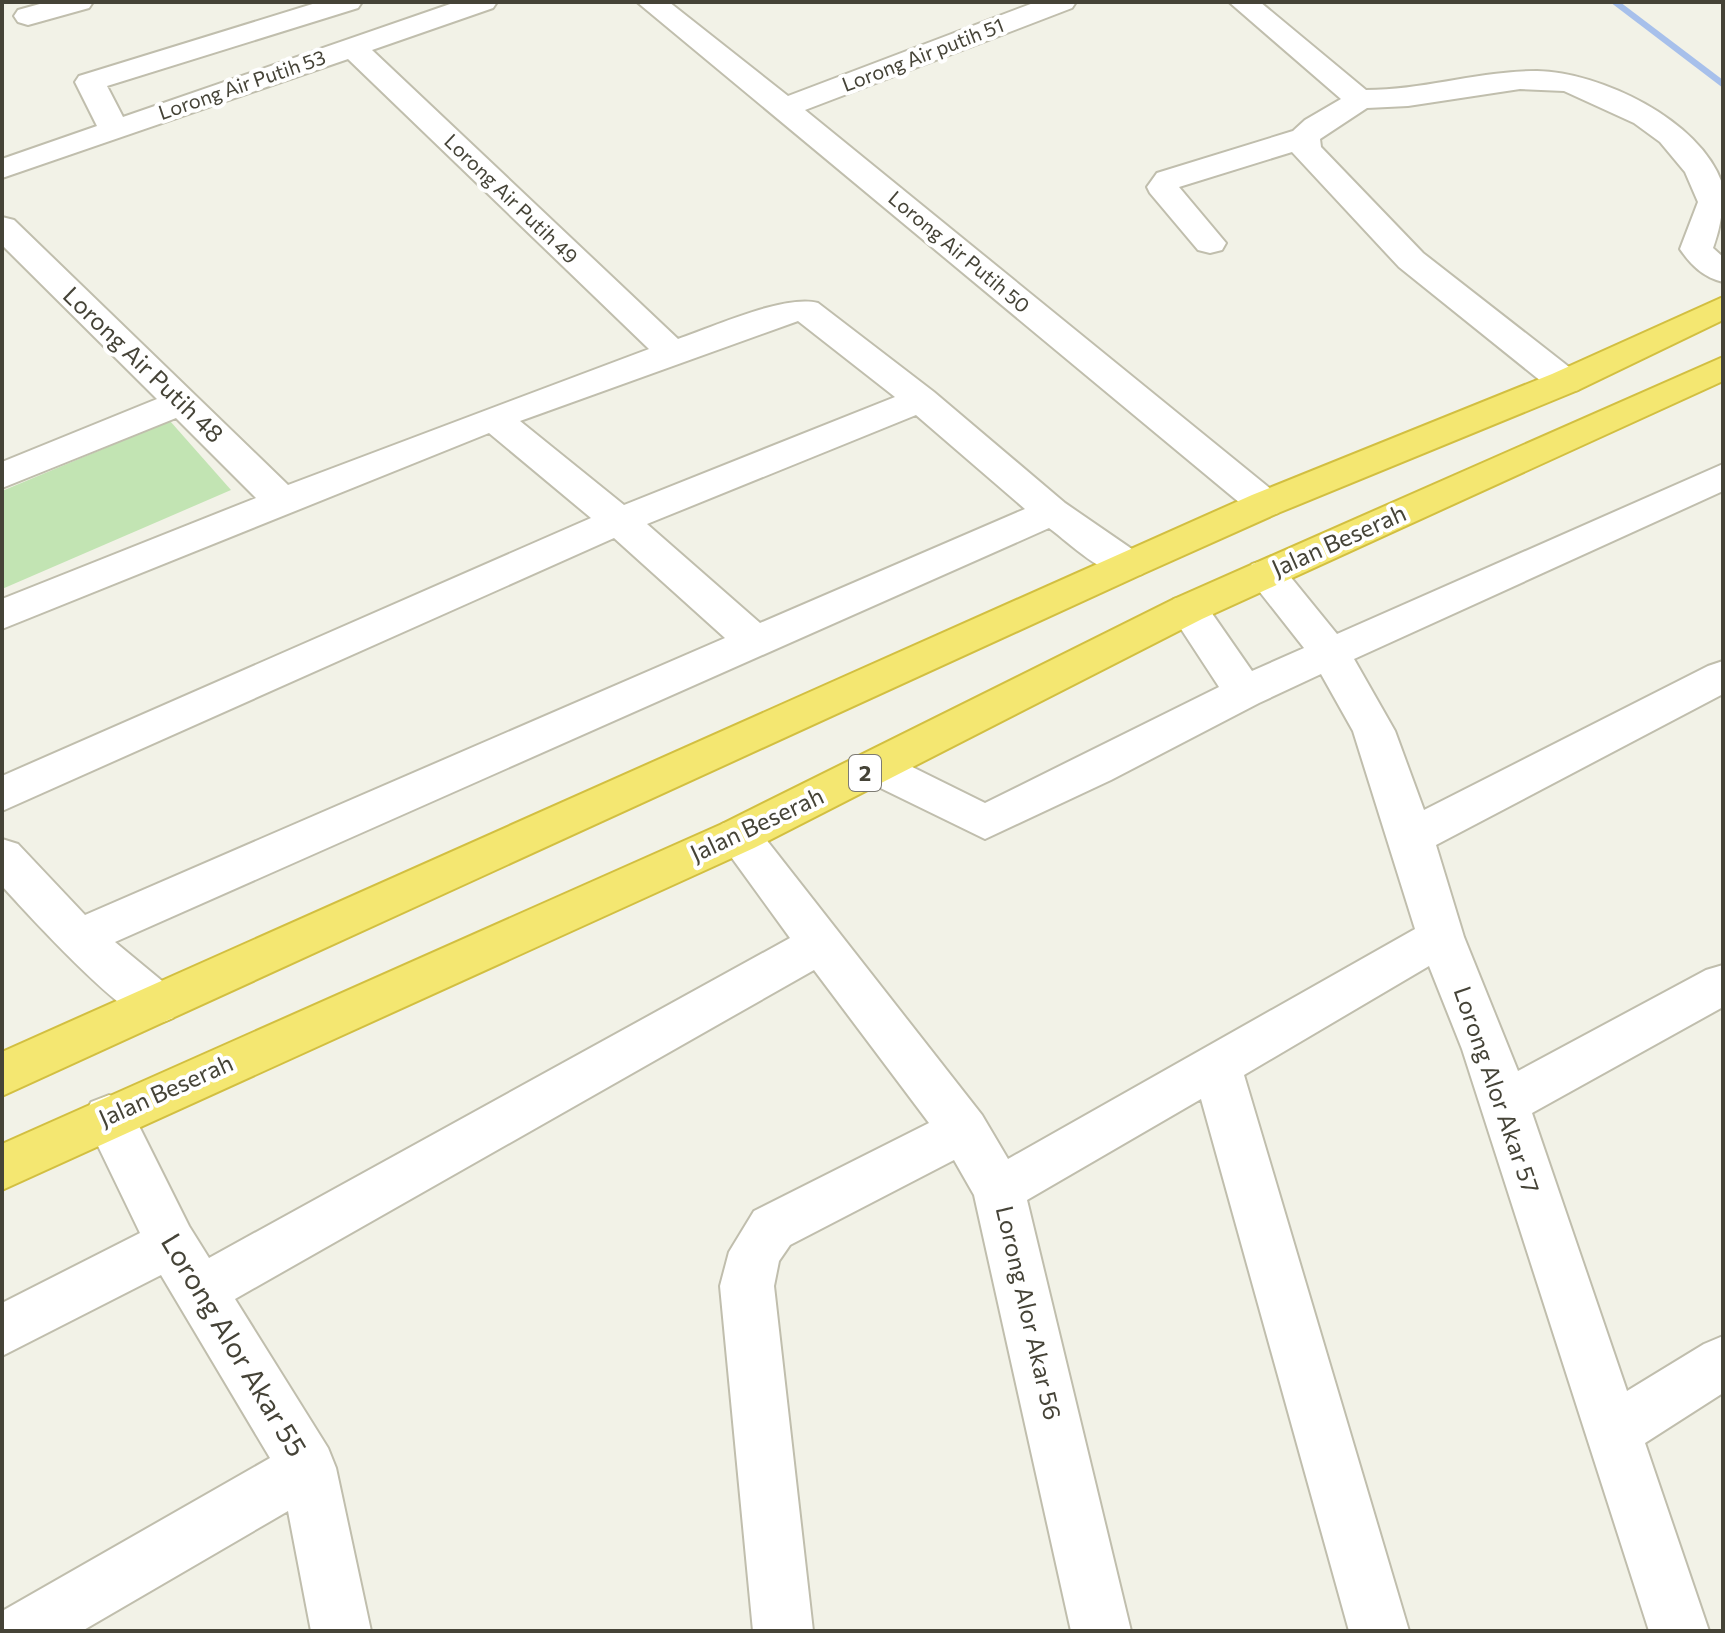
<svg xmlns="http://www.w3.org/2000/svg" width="1725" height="1633" font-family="Commissioner,sans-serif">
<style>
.green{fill:#c2e4b3}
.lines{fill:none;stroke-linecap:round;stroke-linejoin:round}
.stream{fill:#a7c0eb;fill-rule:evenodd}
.minor-casing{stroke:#c0bead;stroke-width:4}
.highway-casing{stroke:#d2bf41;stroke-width:4}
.minor{fill:#fff;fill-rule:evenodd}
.highway{fill:#f4e771;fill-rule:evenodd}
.labels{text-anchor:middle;stroke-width:8;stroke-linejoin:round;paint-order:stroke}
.far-street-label{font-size:20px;fill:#454337;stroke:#fff}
.shield{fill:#fff;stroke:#7d7b73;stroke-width:2}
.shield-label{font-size:22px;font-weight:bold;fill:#454337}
.street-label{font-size:24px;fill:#454337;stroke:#fff}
.near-street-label{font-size:28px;fill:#454337;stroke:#fff}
</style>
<rect width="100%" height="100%" fill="#f2f2e7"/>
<path class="green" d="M170 421 231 490 2 589V491Z"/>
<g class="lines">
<path class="stream" d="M1610 2H1620L1723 80V88Z"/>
<g class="minor-casing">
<path id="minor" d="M47 2H93L89 8 28 25 18 22 14 16 18 10Z
M319 2H362L358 8 107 86 123 117 456 2H497L493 8 372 50 678 339C713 327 785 294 818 303L934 392 1065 503 1142 556 1148 565 1142 574C1109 584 1075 547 1049 528L115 942 173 990 180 1004 173 1018C168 1020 160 1024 155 1023 125 1022 25 911 2 886V839L18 844 85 915 725 638 614 538 2 811V776L591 518 489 433 2 629V599L256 498 176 418 2 488V462L157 399 2 245V217L14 220 288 485 649 349 348 59 2 178V159L97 126 75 82 79 76ZM798 321 895 397 624 505 520 421ZM916 415 1025 509 760 623 647 524Z
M637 2H669L788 96 1036 2H1076L1072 8 805 110 1278 495 1284 504 1278 513 1265 517 1252 513Z
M1229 2H1260L1366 90C1424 90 1479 71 1537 71 1600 72 1700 120 1722 183 1725 204 1720 229 1713 248L1723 257V282C1703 277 1691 265 1680 249L1698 202 1685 172 1660 142 1634 123 1564 91 1520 89 1408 106 1367 108 1320 139 1321 147 1423 253 1578 374 1583 382 1578 390 1565 393 1552 390 1399 267 1292 152 1179 187 1226 243 1222 250 1210 253 1198 250 1150 193 1147 187 1157 173 1293 131 1305 120 1341 99Z
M1723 464V491L1354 659 1395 731 1424 810 1708 666 1723 661V694L1436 845 1464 937 1518 1071 1706 970 1723 965V1007L1532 1113 1627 1391 1704 1344 1723 1336V1393L1645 1443 1709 1631H1649L1462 1049 1429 966 1244 1075 1409 1631H1349L1201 1099 1027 1200 1131 1631H1071L974 1195 954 1160 790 1245 779 1261 774 1286 813 1631H753L720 1286 729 1252 754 1211 929 1123 814 970 235 1299 328 1448 336 1468 371 1631H311L288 1511 82 1631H2L4 1610 270 1458 161 1275 2 1356V1303L140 1233 84 1117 91 1102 109 1095 127 1102 189 1226 209 1258 790 938 716 836 722 824 738 819 754 824 982 1115 1008 1159 1415 929 1353 731 1321 674 1259 703 1111 780 985 839 862 779 855 768 862 757 877 752 892 757 985 803 1219 687 1168 609 1174 599 1188 595 1202 599 1252 671 1304 648 1252 582 1246 573 1252 564 1266 560 1280 564 1337 634Z"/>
</g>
<g class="highway-casing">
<path id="highway" d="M1723 297V320L1578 390 1278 513 1142 574 2 1096V1052L1252 495 1552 374Z
M1723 357V381L1202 619 754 848 2 1190V1144L722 824 1174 599Z"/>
</g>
<use href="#minor" class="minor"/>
<use href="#highway" class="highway"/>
</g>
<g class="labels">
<g class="far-street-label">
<text transform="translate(923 55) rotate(-21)" y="7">Lorong Air putih 51</text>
<text transform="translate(242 85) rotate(-19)" y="7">Lorong Air Putih 53</text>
<text transform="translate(511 199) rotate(44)" y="7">Lorong Air Putih 49</text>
<text transform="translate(959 252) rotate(40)" y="7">Lorong Air Putih 50</text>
</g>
<rect class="shield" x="849" y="755" width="32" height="36" rx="6"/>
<g class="shield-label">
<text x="865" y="781">2</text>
</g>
<g class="street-label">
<text transform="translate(143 365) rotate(44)" y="8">Lorong Air Putih 48</text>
<text transform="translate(1339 541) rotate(-24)" y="8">Jalan Beserah</text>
<text transform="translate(757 825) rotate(-25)" y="8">Jalan Beserah</text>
<text transform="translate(1496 1090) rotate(71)" y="8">Lorong Alor Akar 57</text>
<text transform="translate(166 1091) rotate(-24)" y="8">Jalan Beserah</text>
<text transform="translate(1028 1313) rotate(77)" y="8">Lorong Alor Akar 56</text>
</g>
<g class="near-street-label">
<text transform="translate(234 1345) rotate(59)" y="10">Lorong Alor Akar 55</text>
</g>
</g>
<rect width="1725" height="1633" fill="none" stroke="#454337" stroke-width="8"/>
</svg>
